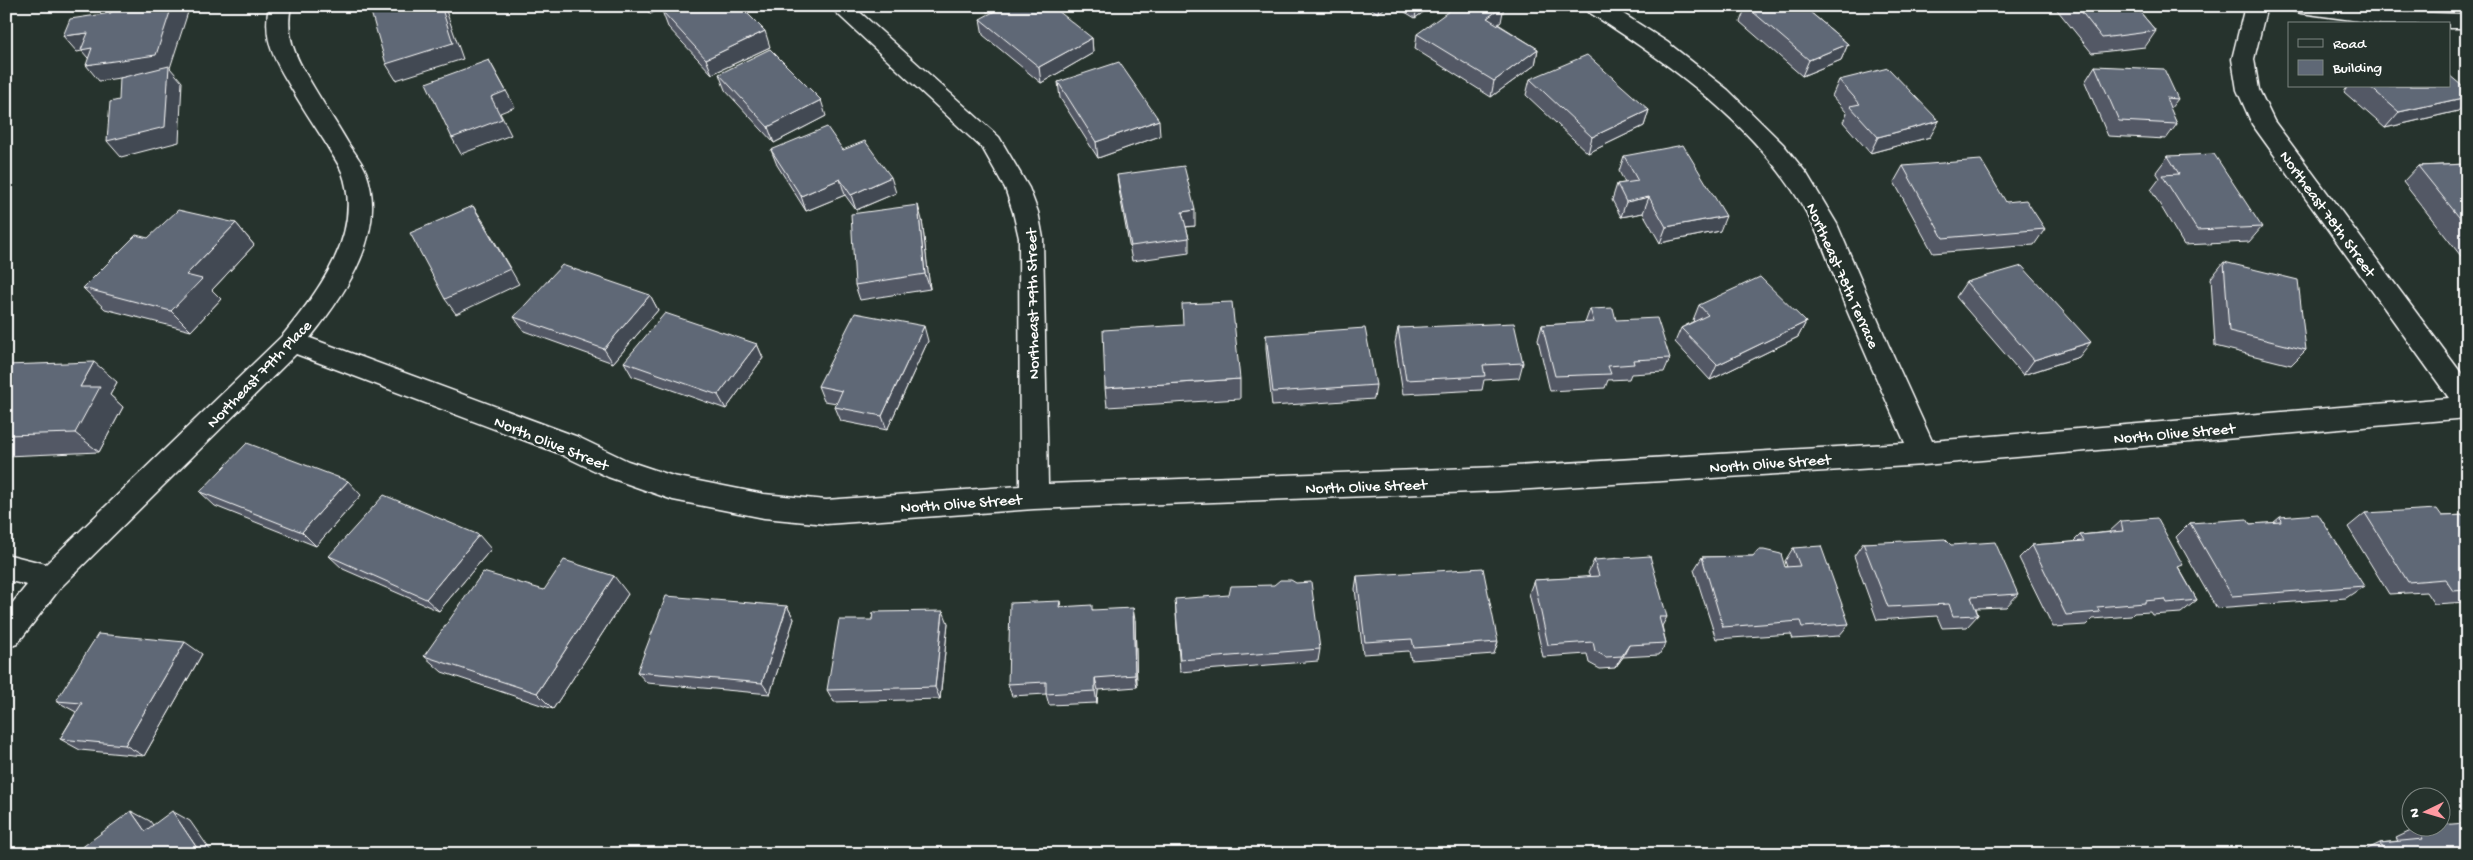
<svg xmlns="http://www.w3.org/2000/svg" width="2473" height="860" font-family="'Gochi Hand',sans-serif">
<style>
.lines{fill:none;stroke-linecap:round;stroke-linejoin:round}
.minor-casing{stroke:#fff;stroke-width:3}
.minor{fill:#26332d;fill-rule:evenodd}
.wall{fill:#525965;stroke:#fff}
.shaded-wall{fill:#424953;stroke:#fff}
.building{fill:#5f6876;stroke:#fff}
.labels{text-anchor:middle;stroke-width:5;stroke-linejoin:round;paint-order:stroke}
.street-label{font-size:16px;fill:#fff;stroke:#26332d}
</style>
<rect width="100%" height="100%" fill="#26332d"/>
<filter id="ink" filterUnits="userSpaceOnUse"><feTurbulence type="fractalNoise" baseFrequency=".02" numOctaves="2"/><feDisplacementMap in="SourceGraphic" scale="10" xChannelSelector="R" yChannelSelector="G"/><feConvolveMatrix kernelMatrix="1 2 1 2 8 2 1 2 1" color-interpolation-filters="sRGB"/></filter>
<g filter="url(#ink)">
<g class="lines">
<g class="minor-casing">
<path id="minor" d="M269 6H291C285 36 295 56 310 81 322 102 336 122 348 143 354 152 362 162 366 172 388 232 346 293 310 338L578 437 628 461 673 476 764 494 826 500 1020 486 1019 238 1013 212 1005 188 983 149 829 6H853L999 137 1029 188 1038 212 1043 238 1048 484 1499 467 1905 443C1885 398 1865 353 1846 308 1834 278 1825 246 1809 217 1759 127 1672 65 1587 11L1584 6H1611L1667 42 1728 90 1783 144 1807 174 1837 224 1888 344 1932 441 2449 398 2252 124 2237 90 2232 59 2245 6H2267L2254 59 2259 90 2274 121 2467 381V418L1924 465 1499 491 1034 509 826 524 764 518 673 500 608 477 558 453 296 354 61 587 17 644 6 648V611L27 585 6 580V554L46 564 283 335C319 290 364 233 342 172 338 162 330 152 325 142 312 122 299 102 287 81 272 56 263 36 269 6Z
M2290 6H2355L2398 12 2467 14V28H2449V24H2381L2301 13 2293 11Z"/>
</g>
<use href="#minor" class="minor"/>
</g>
<path class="wall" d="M644 6H668L650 14Z
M981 6H1001L987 12Z
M1367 6H1388L1378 13Z
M1395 6H1432L1415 18Z
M1746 6H1803L1848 44 1841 60 1802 76 1740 22Z
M2054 6H2135L2156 31 2145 47 2092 53Z
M662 11 770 47 712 74 668 27Z
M980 19 1092 38 1093 53 1041 83 983 35Z
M1501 22 1498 24 1538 49 1535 65 1491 97 1415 49 1417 34Z
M2095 66 2178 99 2170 109 2177 124 2166 139 2108 136 2085 82Z
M719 74 826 116 774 143 725 90Z
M1530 79 1649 110 1644 126 1588 153 1526 95Z
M1839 80 1930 137 1870 153 1843 122 1847 113 1832 96Z
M1058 82 1160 136 1098 158 1060 98Z
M2348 86H2449L2467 90V101L2458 111 2385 128 2344 92Z
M771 150H843L896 193 856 210 845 195 806 211 777 165Z
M1624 156 1720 231 1660 243 1643 213 1621 217 1612 200 1617 184 1625 183 1619 171Z
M2168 156 2262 227 2249 242 2184 245 2151 190 2160 178 2156 172Z
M2467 164V260H2464L2403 182 2418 166Z
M1903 166 2006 202 2045 229 2034 245 1933 253 1894 182Z
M1117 175 1195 226 1186 227 1189 238V253L1132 261 1119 190Z
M922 220 930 289 860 300 855 285Z
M236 223 254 245 212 290 221 299 191 331 105 309 83 288 148 238Z
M2224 262 2306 350 2291 365 2215 346 2211 278Z
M1966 282 2079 357 2023 375 1956 297Z
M650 295 658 310 613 363 524 331 514 317Z
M1699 305 1806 322 1798 337 1710 380 1675 342 1681 328 1694 321 1693 320Z
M1590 309 1616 320 1670 358 1664 372 1631 374 1629 379 1608 380 1605 388 1550 391 1538 340 1542 325 1585 323Z
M1398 328 1523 363 1519 378 1484 380 1482 390 1403 394 1395 343Z
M1266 335 1376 385 1374 399 1272 406 1266 349Z
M928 341 887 430 841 421 835 407 837 403 824 401 818 386Z
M757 344 763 358 726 409 632 376 624 362Z
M6 365 117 382 110 395 123 407 99 452 6 456Z
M1240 379V399L1107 407 1105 388Z
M200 492 361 495 316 546 215 506Z
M2365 513 2442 516 2467 515V602L2434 604 2426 592 2389 594 2348 527Z
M2280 517 2364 586 2346 598 2216 608 2176 537 2190 523 2250 524 2273 523Z
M2121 521 2179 568 2197 600 2181 613 2152 615 2150 612 2134 613 2131 616 2092 619 2086 625 2053 627 2019 558 2032 545 2073 542 2080 535 2109 532Z
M1863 543 1951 545 2018 594 2006 607 1976 608 1978 615 1967 627 1942 628 1937 616 1877 620 1854 556Z
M1793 548 1849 624 1839 636 1793 639 1791 634 1716 639 1694 570 1702 557 1753 556 1785 567H1787L1785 561Z
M491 549 439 611 343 569 329 556Z
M1594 560 1667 617 1662 626 1666 643 1659 655 1623 657 1615 668 1600 669 1589 663 1587 654 1543 657 1529 593 1534 580 1590 577 1588 573Z
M1357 576 1498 642 1494 654 1411 660 1409 651 1363 654 1355 589Z
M544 590 628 594 553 709 442 672 424 656Z
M1175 599 1320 649 1318 661 1180 672Z
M1060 601 1061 607 1093 610 1135 620 1137 687 1098 690 1097 703 1049 705 1046 694 1012 696 1008 684Z
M787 606 794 619 770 694 647 683 637 672Z
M948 623 940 699 834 702 827 690Z
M202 654 144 756 80 750 60 739 76 712 56 701Z
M2417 828 2467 854 2359 853 2380 843 2398 841 2396 838Z"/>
<path class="shaded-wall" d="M172 6H190L170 68 182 82 179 142 121 157 107 141 168 71 99 81 86 65 93 64 82 51 77 52 63 36 88 33Z
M441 6H444L445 8 463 59 396 80 386 64Z
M625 6H638L628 11Z
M647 6H668L650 14Z
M986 6H1001L987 12Z
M1379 6H1388L1378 13Z
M1417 6H1432L1415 18Z
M1504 6 1501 22 1485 34 1487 18Z
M765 31 770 47 712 74 706 59Z
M1092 38 1093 53 1041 83 1039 67Z
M1848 44 1841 60 1802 76 1809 60Z
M1538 49 1535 65 1491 97 1494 81Z
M489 60 515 107 500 113 511 135 461 154 452 138 491 97Z
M2467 97V101L2458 111 2385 128 2399 112Z
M821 100 826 116 774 143 768 127Z
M1649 110 1644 126 1588 153 1592 137Z
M1159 120 1160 136 1098 158 1096 142Z
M1939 121 1930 137 1870 153 1878 137Z
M891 177 896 193 856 210 851 195Z
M840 179 845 195 806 211 801 196Z
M1649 197 1643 213 1621 217 1626 202Z
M918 205 922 220 930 289 925 274Z
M473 206 483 221 519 284 456 314 445 299Z
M1195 210V226L1183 227 1182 212Z
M1726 216 1720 231 1660 243 1666 227Z
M236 223 254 245 212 290 221 299 191 331 171 311 186 275Z
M650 295 658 310 613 363 604 349Z
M1806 322 1798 337 1710 380 1717 365Z
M924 326 928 341 887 430 882 416Z
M2091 342 2079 357 2023 375 2034 360Z
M757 344 763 358 726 409 718 395Z
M94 362 117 382 110 395 123 407 99 452 75 433 80 387Z
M348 481 361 495 316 546 302 532Z
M479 535 491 549 439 611 426 599Z
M614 576 628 594 553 709 537 693Z
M787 606 794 619 770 694 762 683Z
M1133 608 1135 620 1137 687 1135 675Z
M943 611 948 623 940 699 935 687Z
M185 642 202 654 144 756 125 745Z
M1629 645 1623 657 1615 668 1622 656Z
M1095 678 1098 690 1097 703 1095 691Z
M131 811 150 821 164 840 145 831Z
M172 811 190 821 213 854H201Z"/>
<path class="building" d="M114 6H172L156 55 86 65 92 48 81 50 88 33 63 36 70 19 111 13Z
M390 6H441L453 43 386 64 371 12Z
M673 6H740L765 31 706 59 662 11Z
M1004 6H1052L1092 38 1039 67 980 19Z
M1456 6H1504L1487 18 1538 49 1494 81 1417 34Z
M1746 6H1803L1848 44 1809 60Z
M2077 6H2135L2156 31 2102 38Z
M770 49 821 100 768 127 719 74Z
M1587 55 1649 110 1592 137 1530 79Z
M489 60 506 91 491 97 502 119 452 138 426 83Z
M1119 62 1159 120 1096 142 1058 82Z
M169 66 165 127 107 141 110 102 119 100 120 78Z
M2095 66 2164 69 2178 99 2166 98 2177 124 2119 121Z
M1888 68 1939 121 1878 137 1850 106 1860 104 1839 80Z
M2449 75 2467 90V97L2399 112 2369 86H2449Z
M827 127 843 150 865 141 891 177 851 195 840 179 801 196 771 150Z
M1683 145 1726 216 1666 227 1649 197 1626 202 1617 184 1638 181 1624 156Z
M2214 154 2262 227 2197 230 2162 175 2179 174 2168 156Z
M1981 160 2006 202 2026 200 2045 229 1943 238 1903 166Z
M2467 164V227L2418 166Z
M1184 166 1195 210 1182 212 1189 238 1131 246 1117 175Z
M918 205 925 274 855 285 851 214Z
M473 206 510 269 445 299 410 233Z
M178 210 236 223 186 275 202 279 171 311 83 288 136 235 148 238Z
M2224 262 2298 280 2306 350 2229 331Z
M562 265 650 295 604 349 514 317Z
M2022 266 2091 342 2034 360 1966 282Z
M1760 277 1806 322 1717 365 1681 328 1708 315 1699 305Z
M1232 302 1240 379 1105 388 1103 330 1183 325 1182 304Z
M1613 308 1616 320 1657 318 1670 358 1633 360 1634 364 1608 366 1611 374 1555 376 1542 325 1594 322 1590 309Z
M665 313 757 344 718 395 624 362Z
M855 313 924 326 882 416 835 407 842 391 818 386Z
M1514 323 1523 363 1483 365 1485 376 1406 380 1398 328Z
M1365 328 1376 385 1273 392 1266 335Z
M94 362 80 387H100L75 433 6 435V365Z
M247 443 348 481 302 532 200 492Z
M384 495 479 535 426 599 329 556Z
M2437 509 2442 516 2467 515V590L2453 591 2445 579 2408 582 2365 513Z
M2318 514 2364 586 2232 596 2190 523 2247 519 2250 524 2281 522 2280 517Z
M2157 518 2183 565 2178 567 2197 600 2167 603 2165 599 2145 601V603L2097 607 2100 612 2066 615 2032 545 2084 541 2080 535 2123 531 2121 521Z
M1945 539 1951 545 1995 542 2018 594 1971 597 1978 615 1953 616 1949 604 1888 607 1863 543Z
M1821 546 1849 624 1802 627 1800 621 1723 627 1702 557 1753 556 1758 550H1764L1781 554 1785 567 1800 566 1793 548Z
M1650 556 1667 617H1659L1666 643 1629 645 1622 656 1606 657 1595 651 1593 642 1548 645 1534 580 1599 576 1594 560Z
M564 560 614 576 537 693 424 656 483 572 544 590Z
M1483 568 1498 642 1414 648 1412 639 1365 642 1357 576Z
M1280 580H1291L1296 583 1311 582 1320 649 1180 660 1175 599 1229 595 1231 586 1274 585Z
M666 596 787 606 762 683 637 672Z
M1060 601 1059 607 1092 605V610L1133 608 1135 675 1095 678V691L1046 694V682L1008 684 1010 603Z
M943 611 935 687 827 690 839 620H872L873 612Z
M98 634 185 642 125 745 60 739 82 703 56 701Z
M131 811 145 831 172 811 201 854H73Z
M2465 823 2467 825V854H2386L2380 843 2423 839 2417 828H2440V825Z
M1895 846 1898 854H1847L1846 851Z"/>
</g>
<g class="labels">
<g class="street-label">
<text transform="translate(2329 213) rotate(54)" y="6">Northeast 78th Street</text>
<text transform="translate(1844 275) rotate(66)" y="6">Northeast 78th Terrace</text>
<text transform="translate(1031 304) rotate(-91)" y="6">Northeast 79th Street</text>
<text transform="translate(258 373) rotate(-46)" y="6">Northeast 79th Place</text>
<text transform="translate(2174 432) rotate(-5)" y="6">North Olive Street</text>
<text transform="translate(552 442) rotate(22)" y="6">North Olive Street</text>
<text transform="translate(1770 462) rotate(-4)" y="6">North Olive Street</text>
<text transform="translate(1366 485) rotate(-2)" y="6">North Olive Street</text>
<text transform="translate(961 502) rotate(-4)" y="6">North Olive Street</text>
</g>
</g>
<rect width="2473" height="860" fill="none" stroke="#26332d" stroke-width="25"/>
<rect x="12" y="12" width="2448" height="835" fill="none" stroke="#fff" stroke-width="2" filter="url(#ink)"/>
<rect x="2288" y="22" width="162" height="65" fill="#26332d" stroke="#7d8581"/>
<rect x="2298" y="39" width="25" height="8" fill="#26332d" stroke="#7d8581"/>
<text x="2333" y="48" font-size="15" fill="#ffffff">Road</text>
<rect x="2298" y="60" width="25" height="15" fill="#5f6876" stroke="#7d8581"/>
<text x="2333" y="72" font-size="15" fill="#ffffff">Building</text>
<g transform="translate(2426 812) rotate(265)"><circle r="24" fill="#26332d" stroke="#7d8581"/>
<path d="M0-4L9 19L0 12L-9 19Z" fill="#ff9aa2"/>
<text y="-8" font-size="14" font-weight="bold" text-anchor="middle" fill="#ffffff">N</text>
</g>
</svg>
